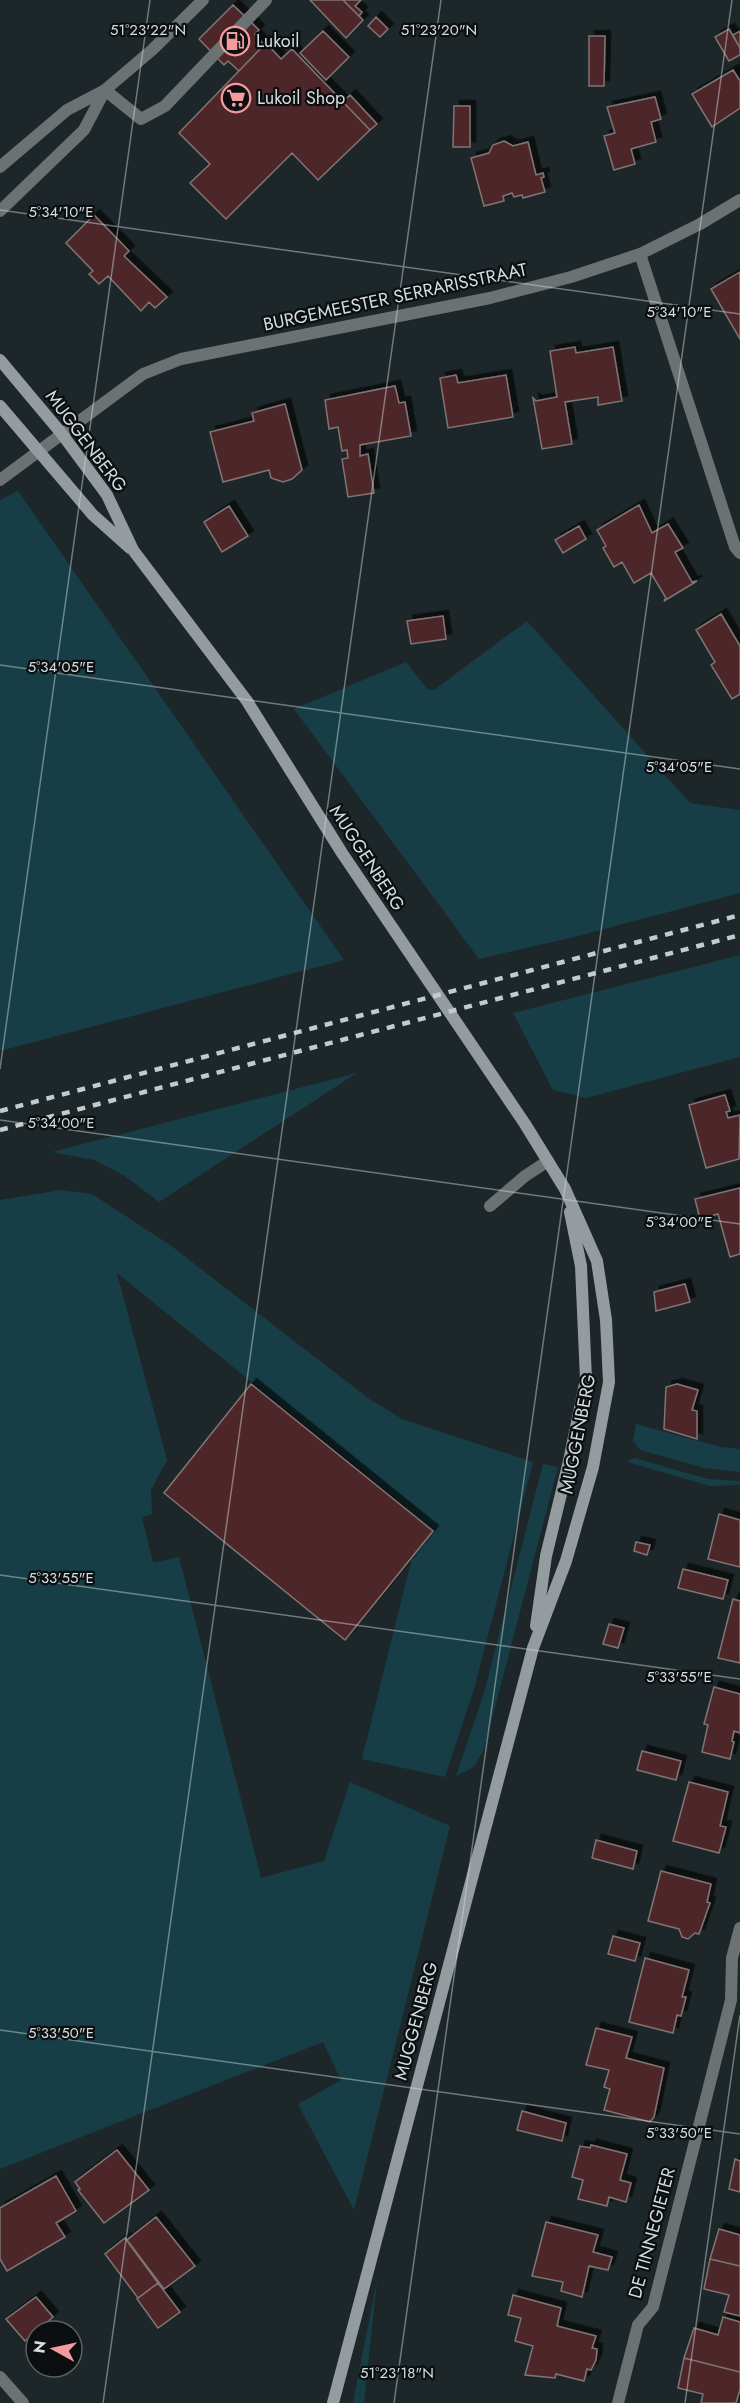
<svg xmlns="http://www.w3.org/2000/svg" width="740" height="2403" font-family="Jost,sans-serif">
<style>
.green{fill:#173e47}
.building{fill:#4e2829;stroke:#807474;stroke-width:1.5;filter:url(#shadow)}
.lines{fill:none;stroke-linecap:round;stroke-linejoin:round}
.service{stroke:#6c7173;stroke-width:12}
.minor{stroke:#6c7173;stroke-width:12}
.tertiary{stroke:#6c7173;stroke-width:12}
.secondary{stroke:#949c9f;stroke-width:12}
.rail{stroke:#c3cbcc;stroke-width:4.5;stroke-dasharray:8 8;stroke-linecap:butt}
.ticks{fill:none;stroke:#d6ddde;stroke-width:1.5;stroke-opacity:0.45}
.labels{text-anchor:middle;stroke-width:4.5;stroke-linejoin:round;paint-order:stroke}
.poi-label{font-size:18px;fill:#d6ddde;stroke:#0b0f11;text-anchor:start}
.street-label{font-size:18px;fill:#d6ddde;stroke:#0b0f11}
.ticks-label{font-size:15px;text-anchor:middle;fill:#d6ddde;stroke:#0b0f11;stroke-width:4.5;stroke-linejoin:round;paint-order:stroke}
</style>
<defs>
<filter id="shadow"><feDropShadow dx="5.5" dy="-5.5" stdDeviation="0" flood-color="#0009"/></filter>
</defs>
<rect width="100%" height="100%" fill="#1d272a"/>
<path class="green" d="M18 491 344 960 0 1051V500Z
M527 621 690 803 740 810V893L578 936 479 959 294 709 406 662 428 690H434Z
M740 955V1057L586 1098 553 1090 513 1013Z
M357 1073 159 1202 125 1176 94 1160 52 1152Z
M61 1190 92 1194 170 1245 368 1398 402 1419 533 1462 474 1689 445 1777 362 1759 419 1530 405 1506 117 1273 167 1460 151 1490 152 1514 142 1517 153 1563 179 1557 261 1878 324 1861 350 1782 450 1826 354 2210 298 2104 341 2080 323 2042 0 2169V1200Z
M636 1424 721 1447 740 1449V1472L704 1468 640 1450 633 1441Z
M634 1458 708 1479 740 1481V1485L710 1486 627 1462Z
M543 1464 558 1467 484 1749 474 1767 456 1776 484 1693Z
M377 2280 364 2403H353Z"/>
<path class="building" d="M310 0H343L363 20 346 38Z
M343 0H361L355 6 362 12 359 16Z
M233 5 259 30 255 34 264 45 239 71 228 61 224 65 199 39Z
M376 17 388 29 380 37 368 26Z
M729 29 740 48V55L729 61 715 37Z
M323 31 349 57 326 80 300 53Z
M740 31V48L733 35Z
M589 36H605L604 86H589Z
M264 41 281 59 292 49 370 130 318 180 292 153 226 219 190 183 210 164 179 133 264 45Z
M733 70 740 81V108L712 127 692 94Z
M350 95 377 124 370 130 343 102Z
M655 97 661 119 651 122 656 142 631 149 635 164 614 170 604 136 615 133 607 107Z
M454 106H470V147H453Z
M504 141 513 146 528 142 536 175 543 173 544 177 541 178 545 192 523 198 522 195 514 197 512 193 503 196 504 201 484 206 471 158 489 153 493 145Z
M94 215 129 251 124 256 167 297 155 308 149 302 141 311 108 276 99 284 89 274 93 271 66 243Z
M740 272V339L711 289Z
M575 347 576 353 613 347 622 401 598 405V397L565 402 572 444 542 449 533 398 536 401 557 397 550 351Z
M456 375 458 383 506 375 513 417 448 428 440 378Z
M395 386 399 403 405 402 411 436 360 445V456L368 454 374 493 348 497 342 459 348 458 347 450 342 451 338 427 329 429 325 400Z
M285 404 302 470 292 479 283 482 271 478 269 470 223 482 210 432 254 421 252 413Z
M639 505 652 533 668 524 683 548 675 552 692 582 697 581 664 601 666 598 651 573 634 583 622 562 614 567 603 548 606 546 597 530Z
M229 506 248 536 222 552 204 522Z
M579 526 586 539 563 553 555 540Z
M721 614 740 646V694L732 699 711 665 715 662 696 630Z
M443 616 446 639 411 644 407 621Z
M725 1095 730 1111 726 1112 728 1118 740 1115 739 1159 706 1168 689 1105Z
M740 1188V1254L730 1257 718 1214 700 1219 695 1199Z
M685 1284 690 1302 656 1311 654 1292Z
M251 1384 433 1531 345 1640 164 1493Z
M677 1384 698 1390 692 1410 697 1411V1439L664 1429 666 1387Z
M719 1514 740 1520V1567L708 1559Z
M636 1542 650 1545 647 1555 634 1551Z
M683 1569 728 1580 723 1599 678 1588Z
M733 1599 740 1601V1663L718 1658Z
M609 1624 624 1628 618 1648 603 1644Z
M714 1687 740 1694V1733L734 1731 732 1741 734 1742 730 1759 702 1752 708 1725 704 1724Z
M642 1751 681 1761 676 1780 637 1770Z
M689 1782 728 1792 720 1826 726 1827 719 1853 673 1841Z
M596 1840 637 1851 633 1869 592 1858Z
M661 1871 711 1884 707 1902 710 1903 699 1934 695 1933 688 1939 682 1937 679 1929 648 1921Z
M613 1936 640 1943 635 1961 608 1954Z
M645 1958 689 1970 682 1997H686L681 2016 677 2015 673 2033 629 2022Z
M596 2028 632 2037 626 2058 664 2068 654 2117 650 2122 604 2110 610 2089 604 2087 609 2070 586 2065Z
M522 2111 566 2123 562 2141 517 2130Z
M591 2145 627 2154 620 2180 631 2183 626 2202 609 2197 607 2206 578 2199 583 2180 572 2177 580 2146 590 2148Z
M117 2150 149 2190 104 2223 78 2190 80 2189 75 2182Z
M735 2159 740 2161V2192L729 2189Z
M56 2176 76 2211 56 2223 65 2237 7 2271 0 2259V2208Z
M156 2217 195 2266 164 2289 127 2240Z
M546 2222 598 2235 593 2252 612 2257 608 2270 589 2266 582 2297 561 2291 563 2282 532 2276Z
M719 2229 740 2235V2266L710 2259Z
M125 2238 158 2283 138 2298 105 2254Z
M710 2259 740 2266V2316L724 2312 729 2295 704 2289Z
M158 2283 180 2312 158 2328 137 2299Z
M513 2295 561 2308 557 2326 596 2336 592 2348 597 2349 596 2360 591 2370 587 2369 584 2381 556 2374 555 2378 525 2375 533 2346 515 2341 521 2318 508 2315Z
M36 2297 53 2317 25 2341 6 2319Z
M723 2317 740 2322V2372L684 2358 694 2328 718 2335Z
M684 2358 740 2372V2390L736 2403H701L703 2394 678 2388Z"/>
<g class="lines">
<path class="service" d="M105 90 141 119 165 106 266 0
M490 1206 525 1176 548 1161"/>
<path class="minor" d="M640 254 735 547 740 553
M0 480 143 374 181 359 490 298 571 277 640 254 700 224 740 200
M0 2377 23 2403
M618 2403 638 2325 653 2307 731 2000 732 1958 740 1928"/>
<path class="tertiary" d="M0 167 67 110 105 90 152 50 203 0
M0 211 84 130 105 90"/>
<path class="secondary" d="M0 360 62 434 107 495 133 550 247 701 342 853 525 1124 565 1189 597 1261 606 1320 609 1382 593 1467 566 1561 533 1648 333 2403
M0 406 93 515 130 548
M536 1626 546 1556 569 1461 586 1379 581 1266 570 1212"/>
<path class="rail" d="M0 1111 740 915
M0 1130 740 935"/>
</g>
<path class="ticks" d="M0 210 740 314M0 665 740 769M0 1069 150 0M0 1120 740 1224M0 1575 740 1679M0 2030 740 2134M103 2403 441 0M394 2403 732 0M685 2403 740 2015"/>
<defs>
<g id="fuel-ring" transform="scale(1.5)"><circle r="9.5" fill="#0b0f11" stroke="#f59b9e" stroke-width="1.5"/><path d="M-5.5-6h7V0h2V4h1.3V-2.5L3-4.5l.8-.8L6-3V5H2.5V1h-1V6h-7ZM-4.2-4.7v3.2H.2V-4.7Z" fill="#f59b9e"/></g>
<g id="supermarket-ring" transform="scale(1.5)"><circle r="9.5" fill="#0b0f11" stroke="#f59b9e" stroke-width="1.5"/><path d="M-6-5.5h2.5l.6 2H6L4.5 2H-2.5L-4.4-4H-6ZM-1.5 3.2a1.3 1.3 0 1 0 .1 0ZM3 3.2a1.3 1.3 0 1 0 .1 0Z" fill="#f59b9e"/></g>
</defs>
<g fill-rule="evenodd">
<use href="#fuel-ring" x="235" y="41"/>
<use href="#supermarket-ring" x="236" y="98"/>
</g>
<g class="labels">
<g class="poi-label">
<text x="256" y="47">Lukoil</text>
<text x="257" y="104">Lukoil Shop</text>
</g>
<g class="street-label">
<text transform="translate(395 297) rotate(-12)" y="6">BURGEMEESTER SERRARISSTRAAT</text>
<text transform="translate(86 441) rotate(53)" y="6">MUGGENBERG</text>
<text transform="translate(367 858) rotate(57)" y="6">MUGGENBERG</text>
<text transform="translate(578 1434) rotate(-79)" y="6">MUGGENBERG</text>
<text transform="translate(416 2021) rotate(-75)" y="6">MUGGENBERG</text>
<text transform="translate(652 2233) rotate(-75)" y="6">DE TINNEGIETER</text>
</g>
</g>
<g class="ticks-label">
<text x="148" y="35">51°23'22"N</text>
<text x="439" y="35">51°23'20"N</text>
<text x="61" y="217">5°34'10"E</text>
<text x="679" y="317">5°34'10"E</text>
<text x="61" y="672">5°34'05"E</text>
<text x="679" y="772">5°34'05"E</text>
<text x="61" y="1128">5°34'00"E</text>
<text x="679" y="1227">5°34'00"E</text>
<text x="61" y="1583">5°33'55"E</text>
<text x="679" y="1682">5°33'55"E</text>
<text x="61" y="2038">5°33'50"E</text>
<text x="679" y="2138">5°33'50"E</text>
<text x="397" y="2378">51°23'18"N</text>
</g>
<g transform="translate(54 2349) rotate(278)"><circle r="28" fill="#0b0f11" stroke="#5c6163" stroke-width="1.5"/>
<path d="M0-4.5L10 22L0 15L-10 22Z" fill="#f59b9e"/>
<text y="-9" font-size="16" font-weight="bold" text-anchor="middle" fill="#d6ddde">N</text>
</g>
</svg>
